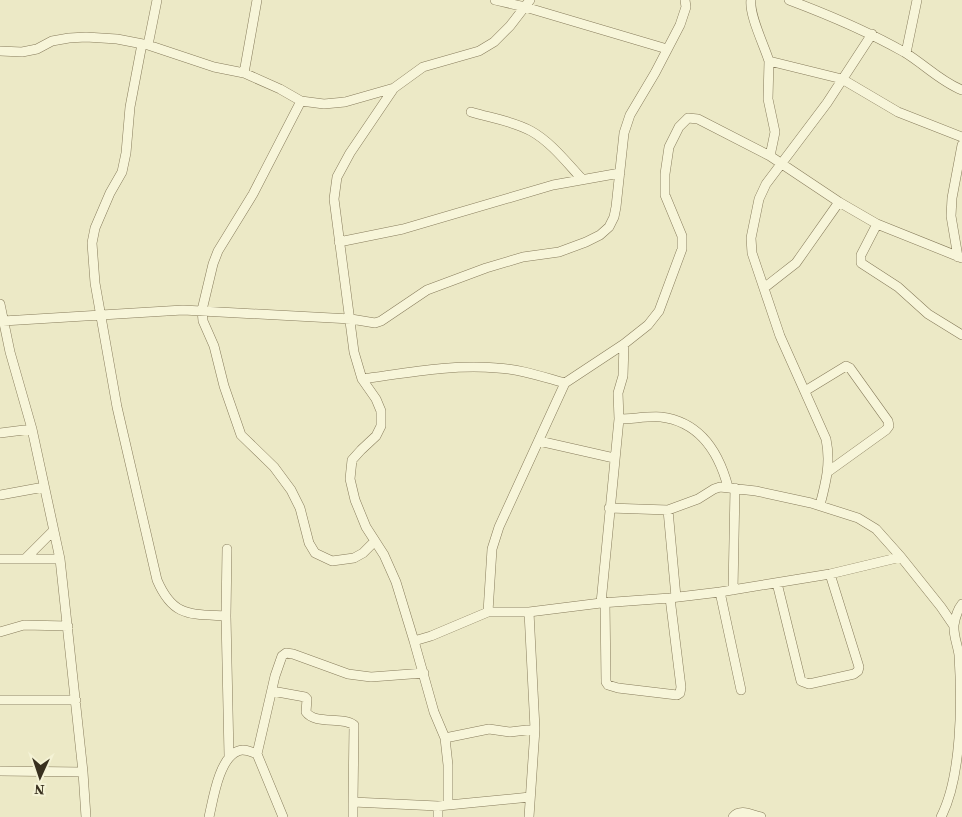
<svg xmlns="http://www.w3.org/2000/svg" width="962" height="817" font-family="'Source Serif 4',serif">
<style>
.lines{fill:none;stroke-linecap:round;stroke-linejoin:round}
.minor-casing{stroke:#877c5c;stroke-width:10}
.minor{stroke:#f7f5d9;stroke-width:9}
</style>
<rect width="100%" height="100%" fill="#ece9c6"/>
<g class="lines">
<g class="minor-casing">
<path id="minor" d="M495 0 525 7 667 49
M751 0C749 15 764 45 769 61L842 79 898 112 962 137
M789 0C829 15 867 31 904 52 924 64 941 82 962 90
M142 44 130 107 126 153 122 172 110 193 95 228 92 243 95 283 117 407 157 580C173 617 189 614 226 616
M148 45 157 0
M0 51 22 52 37 49 52 41 69 38 86 37 117 39 148 45 214 67 244 73 280 89 301 101 324 104 345 102 394 88 423 67 479 51 494 42 510 26 530 0
M906 53 917 0
M769 61 768 99 775 132 770 156
M244 73 257 0
M394 88 350 153 337 177 334 199 354 352 362 379 376 399 381 411V426L376 436 361 450 352 460 350 479 355 500 366 527 384 555 396 582 414 641
M301 101 253 194 218 251 213 264 202 310 203 321 214 346 224 386 241 435 274 467 291 490 300 508 309 543 315 553 332 561 354 558 363 553 375 541
M471 112C491 118 513 121 531 131 551 142 567 163 582 179
M877 224 861 255V263L898 287 928 314 962 335
M339 242 403 229 553 185 620 173
M958 257 951 216 952 198 962 145
M764 288 796 263 839 202
M0 304 10 352 32 429 60 559 83 772 86 817
M3 321 183 310 351 319 375 323 381 321 427 290 486 268 523 257 559 252 586 242 600 235 609 227 614 217 616 207 624 133 630 115 655 73 680 25 686 7 685 0
M362 379C407 373 452 364 497 368 520 369 543 377 565 383
M805 391 846 366 850 368 888 421 889 426 886 430 829 471
M619 419C632 419 648 416 661 417 701 422 719 453 728 487
M0 433 32 429
M539 441 614 458
M0 495 44 487
M820 505C826 482 831 463 826 439L780 336 752 253 751 238 759 199 766 184 827 103 872 34
M609 508 668 510 698 499 714 489 720 487 756 491 811 503 858 518 876 529 901 557
M668 510 676 597
M227 549 226 616 229 756
M0 559H60
M25 559 53 531
M777 583 801 681 809 684 854 674 858 671 859 667 830 574
M733 590 735 488
M720 592 741 690
M605 602 606 682 608 685 618 688 677 695 680 693 681 687 670 598
M601 603 619 419 618 393 623 376 624 344
M488 612 492 549 499 527 565 383 624 344 648 325 659 311 682 249V236L665 195V174L669 147 679 127 688 118 698 119 770 156 839 202 877 224 962 258
M0 632 24 625 68 626
M272 691 305 697 307 699 306 712C315 725 342 716 354 725L353 802
M0 700H76
M445 738 489 729 510 732 535 729
M0 771 83 772
M448 805V765L445 738 434 712 414 641 431 636 488 612H529
M209 817C213 800 219 758 238 751 244 748 251 752 257 754
M283 817 257 754 275 676 282 656 286 653 293 654 348 674 371 677 424 673
M353 817V802L438 806 530 797
M438 817V806
M529 817 535 729 529 612 601 603 670 598 720 592 830 574 901 557 941 607 954 626
M733 817C740 808 752 815 761 817
M941 817C962 776 962 702 959 655 958 646 953 635 954 625 955 619 958 609 962 604"/>
</g>
<use href="#minor" class="minor"/>
</g>
<g transform="translate(40 777) rotate(183)" stroke="#f4f2d5" stroke-width="4" paint-order="stroke">
<path d="M0-4L9 19L0 12L-9 19Z" fill="#38301f"/>
<text y="-8" font-size="14" font-weight="bold" text-anchor="middle" fill="#38301f">N</text>
</g>
</svg>
